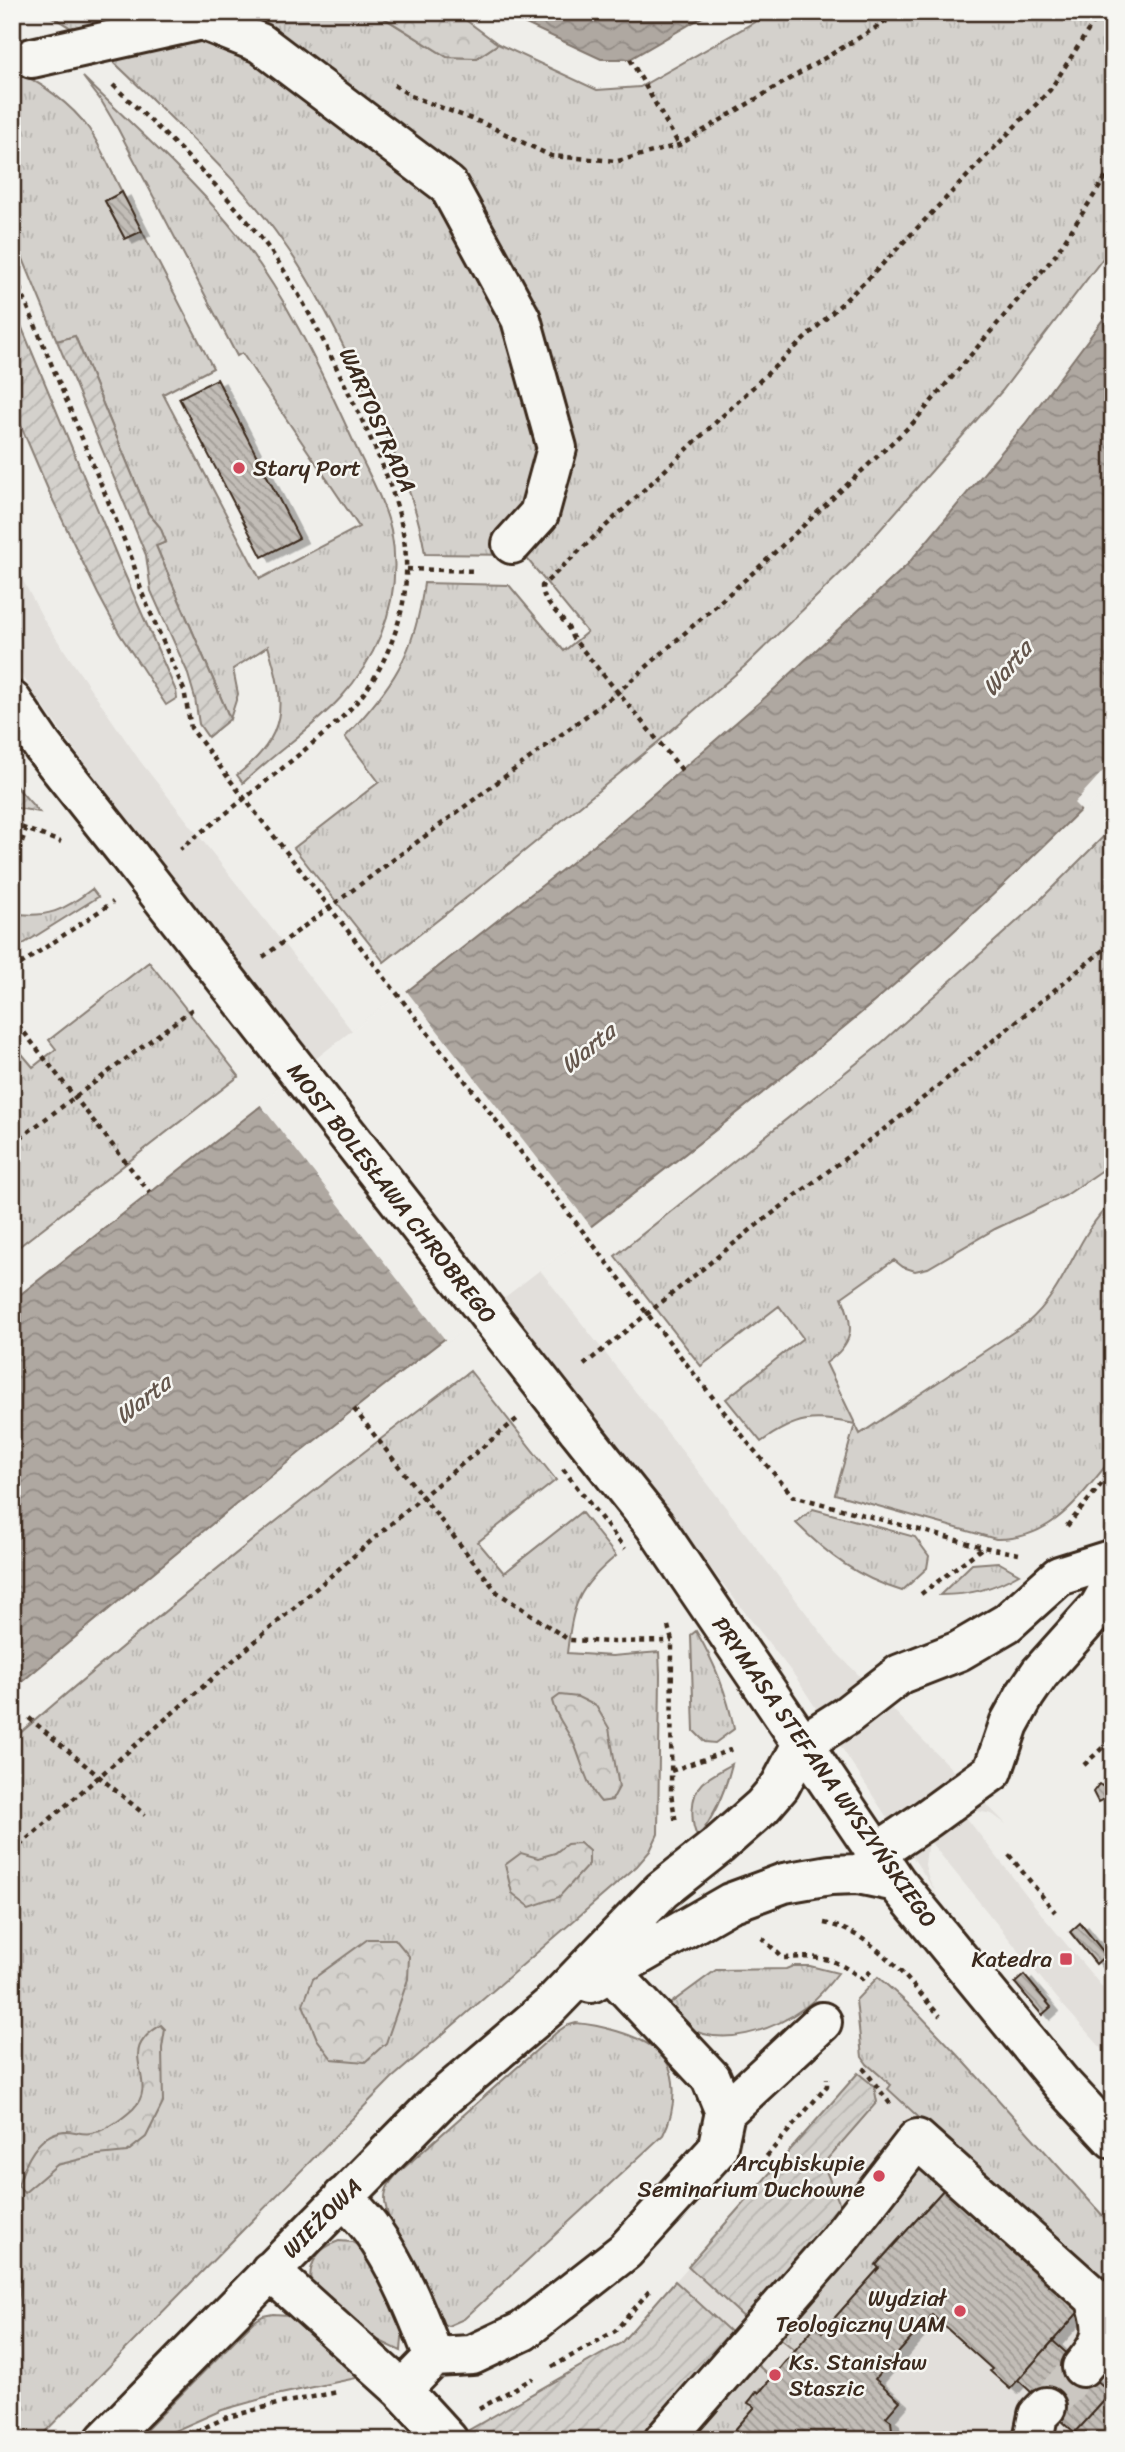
<svg xmlns="http://www.w3.org/2000/svg" width="1125" height="2452" font-family="Sriracha,sans-serif">
<style>
.built{fill:#e2dfdb}
.grass{fill:url(#grass-tufts);stroke:#887e75;stroke-width:2}
.forest{fill:url(#forest-crowns);stroke:#887e75;stroke-width:2}
.garden{fill:url(#garden-furrows);stroke:#887e75;stroke-width:2}
.water{fill:url(#water-waves);stroke:#81766d;stroke-width:2}
.pier{fill:#efeeea}
.building{fill:url(#building-back-hatch);stroke:#3b2a1e;stroke-width:2;filter:url(#shadow)}
.lines{fill:none;stroke-linecap:round;stroke-linejoin:round}
.minor-tunnel{stroke:#cbc7c1;stroke-width:38;stroke-dasharray:38 19;stroke-linecap:butt}
.minor-casing{stroke:#3b2a1e;stroke-width:44}
.path{stroke:#3b2a1e;stroke-width:4.5;stroke-dasharray:5 5;stroke-linecap:butt}
.minor{stroke:#f6f6f2;stroke-width:38}
.minor-bridge-casing{stroke:#3b2a1e;stroke-width:44;stroke-linecap:butt}
.path-bridge{stroke:#3b2a1e;stroke-width:4.5;stroke-dasharray:5 5;stroke-linecap:butt}
.minor-bridge{stroke:#f6f6f2;stroke-width:38}
.poi-dot{fill:#d1495b;stroke:#f6f6f2;stroke-width:2.5}
.labels{text-anchor:middle;stroke-width:5;stroke-linejoin:round;paint-order:stroke}
.street-label{font-size:23px;fill:#3b2a1e;stroke:#f6f6f2}
.poi-label{font-size:23px;fill:#3b2a1e;stroke:#f6f6f2;text-anchor:end}
.water-label{font-size:24px;font-style:italic;fill:#64564c;stroke:#f6f6f2}
</style>
<defs>
<pattern id="grass-tufts" width="24" height="20" patternUnits="userSpaceOnUse" patternTransform="scale(1.75)"><rect width="24" height="20" fill="#d4d1cc"/><path d="M3 7l-1-3M5 7V3M7 7l1-3M15 17l-1-3M17 17v-4M19 17l1-3" fill="none" stroke="#b7b4af"/></pattern>
<pattern id="forest-crowns" width="20" height="18" patternUnits="userSpaceOnUse" patternTransform="scale(1.75)"><rect width="20" height="18" fill="#d4d1cc"/><path d="M2 6a3 3 0 1 1 6 0M12 15a3 3 0 1 1 6 0" fill="none" stroke="#b7b4af"/></pattern>
<pattern id="garden-furrows" width="10" height="10" patternUnits="userSpaceOnUse" patternTransform="scale(1.75)"><rect width="10" height="10" fill="#d4d1cc"/><path d="M-1 1l2-2M0 10L10 0M9 11l2-2" fill="none" stroke="#b7b4af"/></pattern>
<pattern id="water-waves" width="16" height="10" patternUnits="userSpaceOnUse" patternTransform="scale(1.75)"><rect width="16" height="10" fill="#afa8a1"/><path d="M0 5q4-4 8 0t8 0" fill="none" stroke="#908983"/></pattern>
<pattern id="building-back-hatch" width="6" height="6" patternUnits="userSpaceOnUse" patternTransform="scale(1.75)"><rect width="6" height="6" fill="#c2bdb7"/><path d="M-1 5l2 2M0 0l6 6M5-1l2 2" fill="none" stroke="#9f9a94"/></pattern>
<filter id="shadow"><feDropShadow dx="8" dy="4.5" stdDeviation="0" flood-color="#0004"/></filter>
</defs>
<rect width="100%" height="100%" fill="#efeeea"/>
<filter id="ink" filterUnits="userSpaceOnUse"><feTurbulence type="fractalNoise" baseFrequency=".0143" numOctaves="2"/><feDisplacementMap in="SourceGraphic" scale="14" xChannelSelector="R" yChannelSelector="G"/><feConvolveMatrix kernelMatrix="1 2 1 2 8 2 1 2 1" color-interpolation-filters="sRGB"/></filter>
<g filter="url(#ink)">
<path class="built" d="M12 560 45 622 140 761 708 1484 835 1651 1006 1824 992 1814 977 1811 962 1812 1046 1920 1113 2000V2061L1061 2003 928 1839 925 1865 929 1879 936 1893 797 1679 103 789 37 698 12 660Z
M867 2064 1113 2285V2440H450L621 2343Z"/>
<path class="grass" d="M43 12H374L447 57 477 58 498 44 597 90 640 87 772 12H1113V245L1002 391 850 564 746 665 658 742 484 884 384 962 294 848 379 782 345 737C392 688 416 652 424 583L509 585 564 651 587 632 524 555 425 554C417 500 395 454 372 405 345 349 319 292 283 242 248 191 202 148 158 105 121 69 90 35 43 12Z
M12 70C40 81 72 105 89 129 102 149 111 171 122 192L105 201 125 239 142 231 213 368 163 394 260 579 359 527 242 353 237 356 118 129 102 102 83 77C132 125 184 171 228 223 283 288 319 366 354 443 367 471 384 500 391 530 398 565 394 601 381 634 351 708 297 732 243 783L237 775C288 735 286 704 268 646L233 669 238 694 230 719 156 546 166 542 160 527 148 513 75 336 57 341 12 232Z
M1113 827V1163L1065 1196 995 1229 928 1268 915 1271 903 1267 894 1260 842 1297C855 1328 854 1343 826 1363L860 1434 1027 1323C1069 1287 1073 1238 1113 1201V1457C1080 1496 1053 1540 996 1539L835 1494 855 1424C813 1415 796 1417 761 1442L726 1399 803 1338 779 1306 701 1366 615 1256 877 1047 1035 905Z
M92 889 98 897 12 951V913C47 919 65 910 92 889Z
M149 962 239 1076 12 1252V1042L33 1067 56 1049 49 1040Z
M470 1371 556 1480 478 1542 504 1573 581 1512 616 1556C577 1588 573 1604 567 1653L612 1656 659 1652 660 1674 658 1834 650 1851 637 1866 392 2078 37 2440H12V1740C161 1612 313 1489 470 1371Z
M813 1509 915 1537 929 1556 927 1568 902 1591C857 1577 829 1556 796 1523Z
M998 1562 1019 1574C993 1589 970 1595 940 1595L972 1564Z
M696 1631C715 1663 727 1693 734 1729L715 1743 705 1742 694 1731 691 1635Z
M732 1764C725 1792 715 1815 698 1838 690 1824 690 1795 702 1783 710 1776 722 1770 732 1764Z
M793 1966H810L838 1973C828 1986 817 1999 804 2008 774 2030 720 2049 686 2026 678 2021 673 2013 667 2006L716 1970 786 1969Z
M878 1977 916 2011 959 2056 1113 2227V2297L888 2089 891 2085 867 2064 862 2057 856 2000Z
M576 2023C599 2025 635 2034 654 2048 681 2067 676 2110 663 2135L464 2319 448 2326 439 2323 431 2313C421 2290 384 2219 385 2199 385 2188 390 2182 397 2174L557 2032 566 2026Z
M921 2167 945 2188 876 2264 879 2268 822 2332 816 2326 796 2351 775 2334Z
M339 2241 352 2242 370 2253 403 2325 401 2351C373 2338 298 2306 312 2266 316 2252 327 2245 339 2241Z
M273 2314 289 2315 302 2321 361 2377 276 2395 222 2410 154 2440H136L253 2322 263 2316Z
M753 2361 772 2378 748 2402 755 2407 726 2440H685Z"/>
<path class="forest" d="M375 12H455L498 44 477 58 447 57Z
M560 1695 578 1697 596 1706 609 1728 619 1787 612 1800 601 1802C587 1787 583 1765 575 1746 568 1730 556 1718 552 1701Z
M580 1843 589 1851V1864L559 1897 530 1907 512 1893 505 1865 521 1853 538 1858 555 1853 567 1844Z
M368 1939H395L409 1956 408 1979 386 2043 365 2062 332 2059 317 2039 303 2005 313 1979Z
M161 2025 165 2029 162 2048 163 2103 146 2137 127 2152 98 2155 57 2165 24 2193 18 2185C25 2163 37 2134 64 2131 73 2130 82 2135 91 2133 106 2131 122 2119 133 2109 157 2085 126 2060 144 2039 148 2033 155 2029 161 2025Z
M12 2256C24 2274 22 2296 12 2314Z"/>
<path class="garden" d="M12 304 121 566 176 691 177 698 166 705 119 633 98 594 50 494 12 405Z
M75 336 148 513 160 527 166 542 156 546 230 719 208 737 199 724 195 698 187 671 151 591 146 555 57 341Z
M12 783 14 784 39 812 12 807Z
M858 2073 874 2086 877 2102 823 2164 841 2207 749 2322 688 2266Z
M675 2281 735 2336 648 2440H468L462 2434 621 2343Z"/>
<path class="water" d="M506 12H711L630 59H601L515 19Z
M1113 306V778C1029 861 945 943 855 1018 693 1152 522 1277 357 1407 240 1499 126 1595 12 1690V1301L600 840 769 694 907 565 1025 424Z"/>
<path class="pier" d="M1113 760V781L1083 812 1074 803Z
M405 989 593 1229 447 1342 259 1103Z"/>
<path class="building" d="M122 192 142 231 125 239 105 201Z
M217 379 299 538 262 557 179 398Z
M1113 1776V1812L1104 1799 1098 1802 1093 1792 1099 1784 1102 1786Z
M1080 1923 1106 1955 1096 1964 1070 1932Z
M1024 1975 1051 2007 1042 2015 1015 1983Z
M945 2188 1083 2307 1010 2389 990 2371 992 2369 932 2315 875 2379 900 2401 886 2417 891 2421 893 2440H726L755 2407 748 2403 757 2391 759 2393 816 2325 822 2332 879 2268 876 2265Z
M1053 2341 1111 2393 1075 2433 1018 2380Z
M1113 2391V2440H1069L1075 2433Z"/>
<g class="lines">
<path class="minor-tunnel" d="M1046 2407 1082 2367"/>
<g class="minor-casing">
<path id="minor" d="M32 58 202 20 260 43 448 185 521 319 557 448 539 514 512 544
M12 701 43 747 131 858
M577 1428 655 1526 896 1882 1061 2083 1113 2139
M802 1744 846 1716 900 1674 959 1651 1007 1623 1059 1576 1113 1559
M876 1853 927 1819 993 1771 1009 1724 1025 1695 1040 1673 1099 1607 1113 1582
M591 1983 730 1903 784 1883 830 1875 858 1874 896 1882
M725 2112 822 2022
M343 2197C353 2208 364 2218 372 2230 399 2268 417 2313 434 2357
M270 2271 402 2390 434 2357 472 2355 523 2331 625 2251 717 2150 725 2112 711 2078 611 1972
M402 2390 448 2440
M105 2440 439 2101 549 2007 662 1890 719 1845 762 1807 780 1786 802 1744
M664 2440 838 2241 917 2139 1095 2298C1106 2331 1104 2341 1082 2367
M1033 2440 1038 2415 1046 2407"/>
</g>
<path class="path" d="M630 59 679 145
M113 85C166 136 222 186 267 246 299 289 323 340 347 389 395 489 436 565 377 673 358 708 326 732 296 757 258 788 219 819 180 849
M394 85 411 96 485 124 551 156 618 161 679 145 902 12
M12 269 132 559 142 593 184 690 191 728 230 780
M407 569 477 571
M682 770 572 637C567 617 542 606 542 586L871 276 1050 90 1100 12
M12 824 61 842
M12 870 26 830
M263 957 617 693 756 570 913 423 1054 257 1113 166
M12 970 113 902
M12 1017 150 1193
M12 1144 194 1008
M584 1365 753 1228 900 1117 1113 942
M354 1409 497 1592 569 1640 613 1642 672 1641
M753 1449 793 1496 983 1547 1019 1554
M1067 1526 1113 1470
M921 1594 982 1548
M668 1626 672 1641 671 1794 676 1823
M29 1718 145 1815
M1084 1765 1113 1738
M671 1771 733 1749
M12 1852 423 1496 517 1419
M1009 1855 1055 1912
M824 1923C875 1933 906 1979 940 2016
M762 1938 783 1958C820 1956 832 1956 862 1979L871 1971
M863 2068 891 2105
M760 2164 827 2086V2078
M552 2367 615 2331 651 2289
M479 2409 533 2378
M178 2440 225 2418 277 2404 338 2392"/>
<use href="#minor" class="minor"/>
<g class="minor-bridge-casing">
<path id="minor-bridge" d="M131 858 577 1428"/>
</g>
<path class="path-bridge" d="M230 780 753 1449
M563 1469 625 1549"/>
<use href="#minor-bridge" class="minor-bridge"/>
</g>
</g>
<g class="poi-dot">
<circle cx="239" cy="468" r="7"/>
<rect x="1059" y="1952" width="14" height="14" rx="3.5"/>
<circle cx="879" cy="2176" r="7"/>
<circle cx="960" cy="2311" r="7"/>
<circle cx="775" cy="2375" r="7"/>
</g>
<g class="labels">
<g class="street-label">
<text transform="translate(378 420) rotate(66)" y="8">WARTOSTRADA</text>
<text transform="translate(392 1193) rotate(52)" y="8">MOST BOLESŁAWA CHROBREGO</text>
<text transform="translate(825 1772) rotate(55)" y="8">PRYMASA STEFANA WYSZYŃSKIEGO</text>
<text transform="translate(322 2218) rotate(-45)" y="8">WIEŻOWA</text>
</g>
<g class="poi-label">
<text x="253" y="476" text-anchor="start">Stary Port</text>
<text x="1052" y="1967">Katedra</text>
<text x="865" y="2171">Arcybiskupie<tspan x="865" dy="26">Seminarium Duchowne</tspan></text>
<text x="946" y="2306">Wydział<tspan x="946" dy="26">Teologiczny UAM</tspan></text>
<text x="789" y="2370" text-anchor="start">Ks. Stanisław<tspan x="789" dy="26">Staszic</tspan></text>
</g>
<g class="water-label">
<text transform="translate(1007 668) rotate(-50)" y="8">Warta</text>
<text transform="translate(588 1048) rotate(-40)" y="8">Warta</text>
<text transform="translate(143 1399) rotate(-38)" y="8">Warta</text>
</g>
</g>
<rect width="1125" height="2452" fill="none" stroke="#f6f6f2" stroke-width="42"/>
<rect x="21" y="21" width="1083" height="2410" fill="none" stroke="#3b2a1e" stroke-width="2.5" filter="url(#ink)"/>
</svg>
